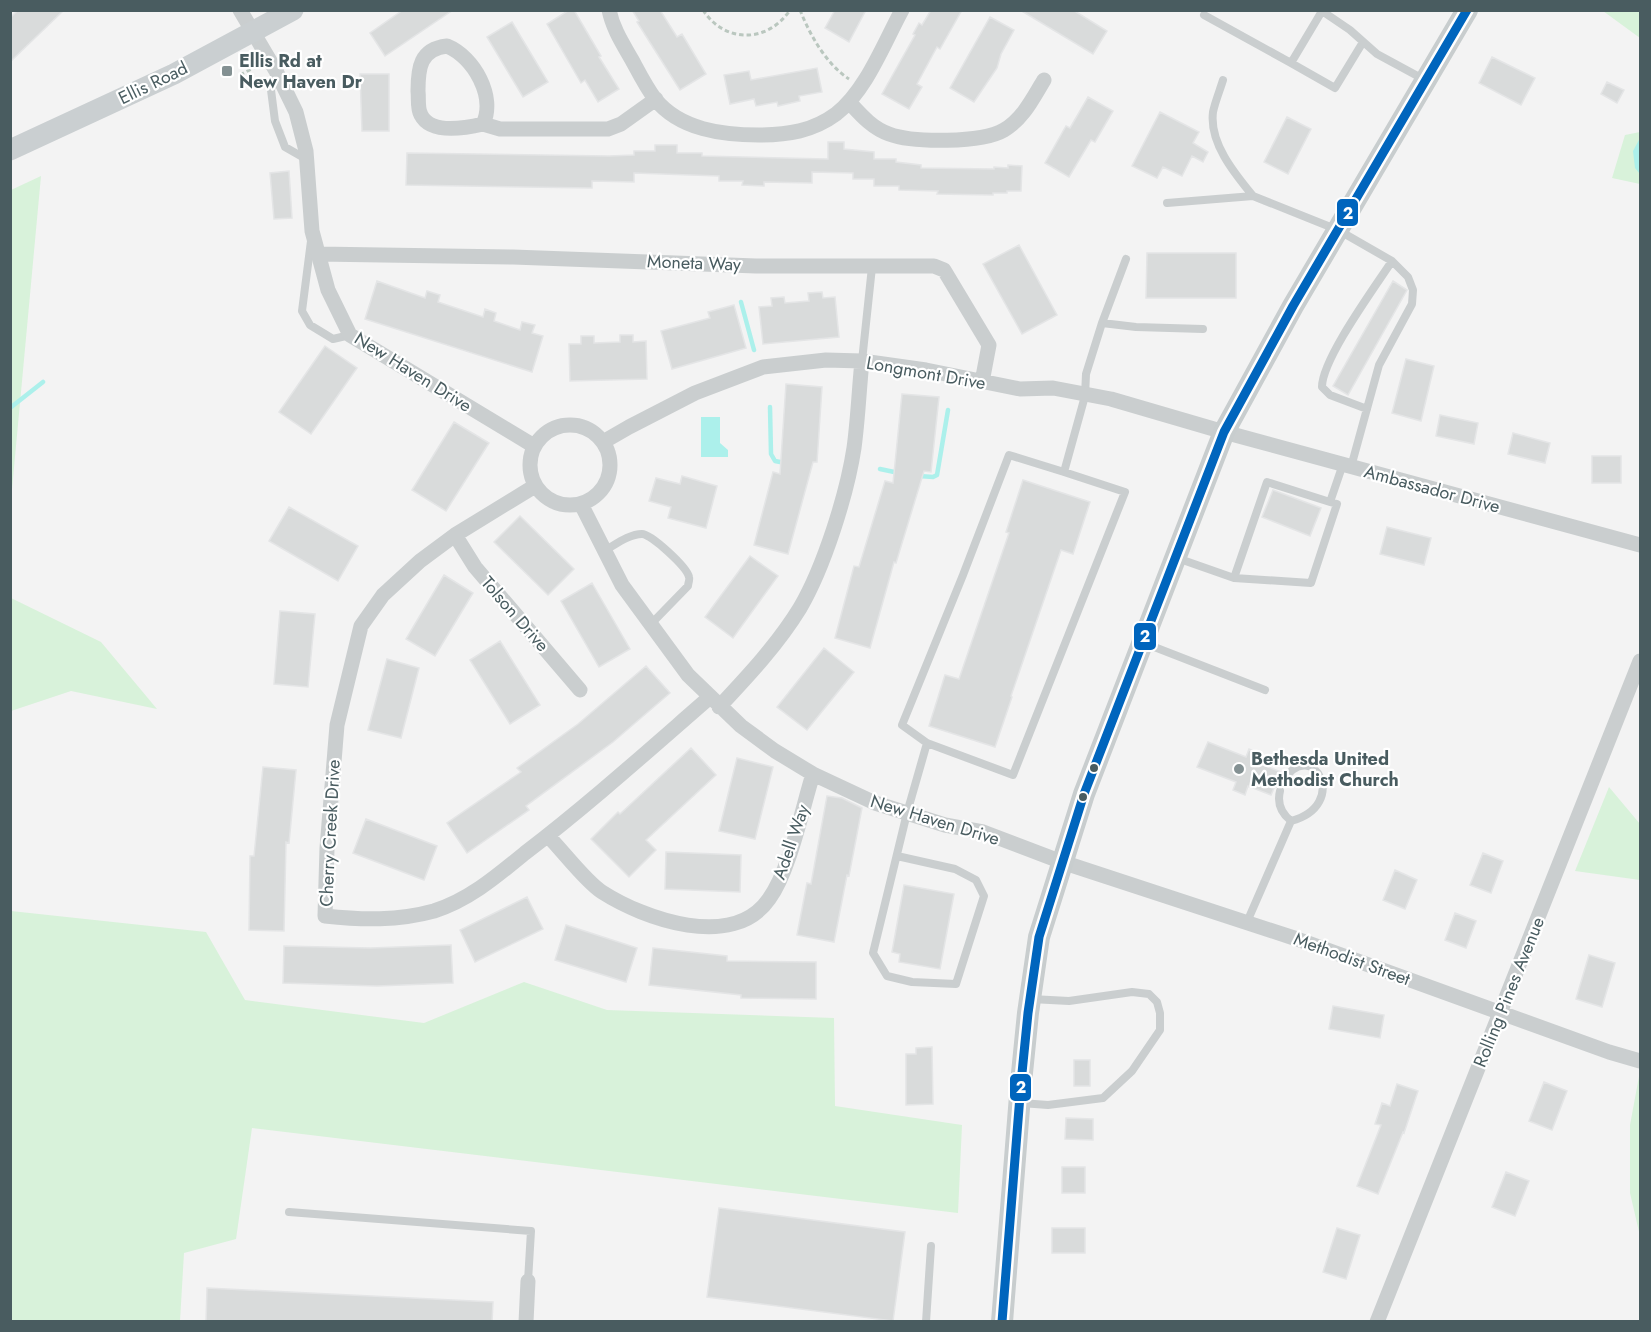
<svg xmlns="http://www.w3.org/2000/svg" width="1651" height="1332" font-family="Jost,sans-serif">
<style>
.green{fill:#d8f2da}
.water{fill:#acf0eb}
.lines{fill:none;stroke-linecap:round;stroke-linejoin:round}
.stream{stroke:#acf0eb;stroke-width:4.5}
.building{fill:#d9dbdb;stroke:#e4e5e6;stroke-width:1.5}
.path{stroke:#bac7bf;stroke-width:3;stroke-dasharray:4.5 3;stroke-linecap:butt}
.lane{stroke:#cacecf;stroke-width:8}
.street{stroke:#cacecf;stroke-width:15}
.secondary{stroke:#cacfd1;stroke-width:21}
.primary{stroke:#c8cdce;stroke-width:22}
.bus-1-casing{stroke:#fff;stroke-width:14}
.bus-1{stroke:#0065bd;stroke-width:9}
.poi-dot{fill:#849193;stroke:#fff;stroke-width:2}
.bus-dot{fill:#495c60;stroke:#fff;stroke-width:2}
.labels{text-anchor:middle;stroke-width:4.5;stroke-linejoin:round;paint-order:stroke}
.poi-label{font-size:18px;font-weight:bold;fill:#495c60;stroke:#fff;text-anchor:start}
.street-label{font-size:18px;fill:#495c60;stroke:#fff}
.line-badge{stroke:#fff;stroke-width:2}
.badge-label{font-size:16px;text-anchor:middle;font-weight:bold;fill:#fff}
</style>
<rect width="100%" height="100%" fill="#f3f3f3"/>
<path class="green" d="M1603 11H1640V38Z
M1640 132V184L1612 178 1625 135Z
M41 176 11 500V190Z
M11 598 101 642 157 709 71 691 11 711Z
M1609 787 1640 824V880L1575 871Z
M11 911 206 932 245 1000 424 1023 524 982 607 1010 834 1018 835 1106 962 1125 958 1213 252 1128 236 1239 184 1253 180 1321H11Z
M1640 1071V1236L1630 1193V1125Z"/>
<path class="water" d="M1640 138V174L1635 168 1633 151Z
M701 417H720V443L728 450V457H701Z"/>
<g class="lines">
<path class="stream" d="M741 302 754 350
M770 407 771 454 775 461 785 463
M10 408 43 382
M880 469 899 473
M919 476 933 477 937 475 948 410"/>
</g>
<path class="building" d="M18 10H64L10 62V18Z
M403 10H453L385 56 370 33Z
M569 10H574L601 56 599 57 619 89 598 102 585 80 581 83 547 24Z
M632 10H660L677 37 682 34 706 74 680 90 637 22 639 21Z
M835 10H866L849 42 825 28Z
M931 10H962L940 49 937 47 917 84 922 87 909 109 882 94 915 35 913 34 919 23 922 25Z
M1020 10H1073L1107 31 1093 54Z
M990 17 1014 30 1001 54 997 68 974 102 950 88Z
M512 22 548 82 523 97 487 37Z
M1492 57 1535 78 1521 105 1479 83Z
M817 68 822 92 799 96 800 101 778 106 777 102 756 106 754 99 730 104 724 75 749 71 751 80Z
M360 74H389V131H362Z
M1607 82 1624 90 1617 103 1601 94Z
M1088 97 1113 111 1095 142 1091 140 1069 177 1045 163 1066 126 1070 128Z
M1160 112 1199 132 1193 143 1208 152 1203 162 1192 156 1182 176 1163 167 1157 178 1132 166Z
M1287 117 1311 129 1288 174 1264 162Z
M828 142H844V149L874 152V159H896V162L921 165V168L994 169V167L1008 168V165L1022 166 1021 191H1007V193H993V195L937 194 938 191 899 190V186H874V179H853V173L812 172V183L764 182V186L742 185 743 181H719V176L634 173V182L592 181V188L406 185 407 153 609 156 634 155V151H655V145H677V153H702V156L828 159Z
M289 171 292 218 274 219 270 173Z
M1019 245 1057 315 1022 334 983 264Z
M1147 253H1236V298H1146Z
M377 281 425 298 427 291 440 295 438 302 483 317 485 309 496 313 494 321 520 330 522 322 535 325 532 333 543 336 532 372 365 319Z
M1393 281 1407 290 1348 395 1333 386Z
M822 292 823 298 835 297 839 337 763 344 759 307 772 306 771 298 784 297 785 303 809 301 808 293Z
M734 305 746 348 672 369 661 331 710 318 708 312Z
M620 335H633V342L646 341 647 379 570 381 569 344H581V336H594V343L620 342Z
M325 346 357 368 311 434 279 412Z
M1406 359 1434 366 1421 421 1392 413Z
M786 384 822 387 817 462H813L788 554 754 545 773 472 780 474Z
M902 394 939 397 931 472 924 471 896 563 894 562 870 648 835 638 854 566 859 567 885 481 893 483Z
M1440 415 1478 423 1474 444 1436 436Z
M454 422 489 443 446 511 412 490Z
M1513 433 1550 443 1545 463 1508 454Z
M1592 456H1621V483H1592Z
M682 476 717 486 706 528 668 518 671 507 649 501 656 478 680 484Z
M1023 480 1090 502 1073 554 1061 550 1011 696 1012 697 995 747 929 726 945 675 959 679 1009 533 1006 532Z
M1273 490 1321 508 1310 536 1262 517Z
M289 507 358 546 338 581 269 541Z
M520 516 574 569 548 595 494 542Z
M1387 527 1431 538 1424 565 1380 554Z
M750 556 778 576 733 638 705 617Z
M444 575 473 593 435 656 406 639Z
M592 583 630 649 599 667 561 601Z
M280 611 315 614 308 687 274 684Z
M500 641 540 705 510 724 470 660Z
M824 648 854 672 807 730 777 707Z
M387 659 419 668 401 738 368 730Z
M646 666 670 693 613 742 526 806 529 810 467 853 447 823 521 772 517 768 578 724Z
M1208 742 1246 757 1249 749 1261 754 1258 763 1281 772 1278 781 1281 785 1274 788 1271 795 1248 786 1245 795 1233 790 1236 782 1197 767Z
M691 748 716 775 646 840 656 850 629 877 591 839 618 812 620 814Z
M737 758 773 767 755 839 719 831Z
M263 767 296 770 289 843 286 842 284 931 249 930 250 856H254Z
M827 796 842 798 862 808 849 876 847 875 834 942 797 935 807 883 811 884Z
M366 819 437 846 424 880 353 853Z
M666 852 741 855 740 892 665 889Z
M1483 853 1503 861 1491 893 1470 885Z
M1395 870 1417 880 1405 909 1383 900Z
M904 885 954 894 940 969 899 962 900 954 892 952Z
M527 897 543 929 475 962 460 930Z
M1455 913 1476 921 1466 948 1445 940Z
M566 925 637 948 626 982 555 960Z
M451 945 453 983 377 986 283 983 284 946 370 948Z
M653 948 727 956V961L816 962V999L741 998V995L649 985Z
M1589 955 1615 963 1602 1007 1576 999Z
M1333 1006 1384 1015 1380 1038 1329 1029Z
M932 1047 933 1104 906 1105V1054H916V1048Z
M1074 1060H1090V1086H1074Z
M1544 1082 1567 1091 1552 1130 1529 1121Z
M1397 1084 1418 1091 1404 1133 1403 1132 1378 1194 1357 1186 1381 1125 1375 1124 1382 1103 1390 1106Z
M1066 1118 1093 1119V1140L1065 1139Z
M1062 1167H1085V1193H1062Z
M1506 1172 1529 1181 1515 1216 1492 1207Z
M719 1208 905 1232 893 1321 707 1297Z
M1052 1228H1085V1253H1052Z
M1337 1228 1360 1235 1346 1279 1323 1272Z
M207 1288 493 1302 492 1322H206Z"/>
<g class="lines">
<path class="path" d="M703 10C725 44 768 43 790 10
M800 10C810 35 826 64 849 79
M240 75 257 66"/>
<path class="lane" d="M1204 15 1291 63 1322 11 1350 30 1377 54 1425 80
M1291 63 1335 88 1363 42
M275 73 271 90 275 121 285 147 306 159
M1223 80C1220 90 1215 102 1213 112 1209 143 1235 174 1253 196
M1167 203 1253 196 1338 230 1392 261 1408 277 1413 290 1412 304 1379 365 1351 467
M311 241 302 311 310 325 333 339 350 335
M1102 323 1136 327 1203 329
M862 361 872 267
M1367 409 1330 395 1322 387C1322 359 1375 287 1392 261
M604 551C615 545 629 534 642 534 651 534 687 567 689 577 690 579 688 584 688 586L650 625
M1177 558 1234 578 1311 583 1337 504 1330 502
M1234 578 1267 482 1330 502 1343 464
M1144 643 1265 690
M927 743 1013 775 1125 492 1064 472
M1280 791C1277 803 1281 813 1291 821
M897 856 955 869 976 880 984 896 956 984 912 982 887 976 873 953 907 813 927 743 902 725 963 575 1009 455 1064 472 1085 396 1086 374 1102 323 1126 259
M1247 922 1291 821C1351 805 1312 736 1284 780
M1021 1103 1048 1105 1103 1098 1132 1071 1160 1030V1013L1157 1002 1149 994 1132 992 1069 1001 1031 999
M289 1212 531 1231 528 1281
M926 1322 931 1246"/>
<path class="street" d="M240 10 276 71 296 112 306 151 312 231 328 290 350 335 534 446
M609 10C613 29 623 44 632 60 639 73 646 87 655 99 680 130 723 135 759 135 788 135 813 131 836 114 866 91 884 43 902 10
M447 46C474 57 496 97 483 124 466 128 431 135 421 115 417 108 419 99 418 91 418 68 420 49 447 46Z
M849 102C861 115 872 128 889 134 913 143 982 143 1004 130 1023 119 1033 98 1044 80
M483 124 500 129H608L621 124 656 99
M318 254 513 257 756 266H934L944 270 989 345 982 382
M530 465a40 40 0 1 1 80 0a40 40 0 1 1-80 0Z
M603 442 629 427 695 393 763 367 826 360 862 361 926 370 1020 389 1053 388 1111 399 1224 432 1640 545
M535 486 455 535 420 561 383 595 361 626 337 725 327 848 325 916C362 920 398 921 434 911 469 900 497 876 525 853 589 804 649 750 710 697
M581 504 622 585 688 675 741 726 775 751 813 774 875 803 945 825 983 832 1062 862 1297 939 1609 1052 1640 1061
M455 535 475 567 580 690
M719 707C748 676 778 644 800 608 824 567 847 494 854 448 858 419 859 390 862 361
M548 836C562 850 586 882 602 892 644 919 733 951 769 899 790 870 802 809 813 774
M526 1322 528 1281
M1377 1322 1640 661"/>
<path class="secondary" d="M10 150 174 74 293 10"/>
<path class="primary" d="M1002 1322 1021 1083 1028 1013 1039 937 1084 794 1224 432 1293 306 1467 10"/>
<g class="bus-1-casing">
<path id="bus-1" d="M1002 1322 1021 1083 1028 1013 1039 937 1084 794 1224 432 1293 306 1467 10"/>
</g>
<use href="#bus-1" class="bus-1"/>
</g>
<g class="poi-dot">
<rect x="221" y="65" width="12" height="12" rx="3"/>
<circle cx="1239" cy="769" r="6"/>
</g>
<g class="bus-dot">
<circle cx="1094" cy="768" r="5"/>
<circle cx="1083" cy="797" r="5"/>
</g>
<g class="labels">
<g class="poi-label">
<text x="239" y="67">Ellis Rd at<tspan x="239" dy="21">New Haven Dr</tspan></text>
<text x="1251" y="765">Bethesda United<tspan x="1251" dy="21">Methodist Church</tspan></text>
</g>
<g class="street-label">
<text transform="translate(153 83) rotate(-26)" y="6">Ellis Road</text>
<text transform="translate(694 263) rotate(2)" y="6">Moneta Way</text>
<text transform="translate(413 372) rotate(32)" y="6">New Haven Drive</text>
<text transform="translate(926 373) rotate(10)" y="6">Longmont Drive</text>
<text transform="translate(1432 489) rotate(15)" y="6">Ambassador Drive</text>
<text transform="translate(515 614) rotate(49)" y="6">Tolson Drive</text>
<text transform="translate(935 820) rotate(17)" y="6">New Haven Drive</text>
<text transform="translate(330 833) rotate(-87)" y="6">Cherry Creek Drive</text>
<text transform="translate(791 842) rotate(-71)" y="6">Adell Way</text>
<text transform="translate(1352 959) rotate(20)" y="6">Methodist Street</text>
<text transform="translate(1509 992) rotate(-68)" y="6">Rolling Pines Avenue</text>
</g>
</g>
<g class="line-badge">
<rect x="1336" y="198" width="23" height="29" rx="6" fill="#0065bd"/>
<rect x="1133" y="622" width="24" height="29" rx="6" fill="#0065bd"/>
<rect x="1009" y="1073" width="23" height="29" rx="6" fill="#0065bd"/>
</g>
<g class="badge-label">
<text x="1348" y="219">2</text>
<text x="1145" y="642">2</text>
<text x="1021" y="1093">2</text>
</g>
<rect width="1651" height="1332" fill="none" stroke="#495c60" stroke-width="24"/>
</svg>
